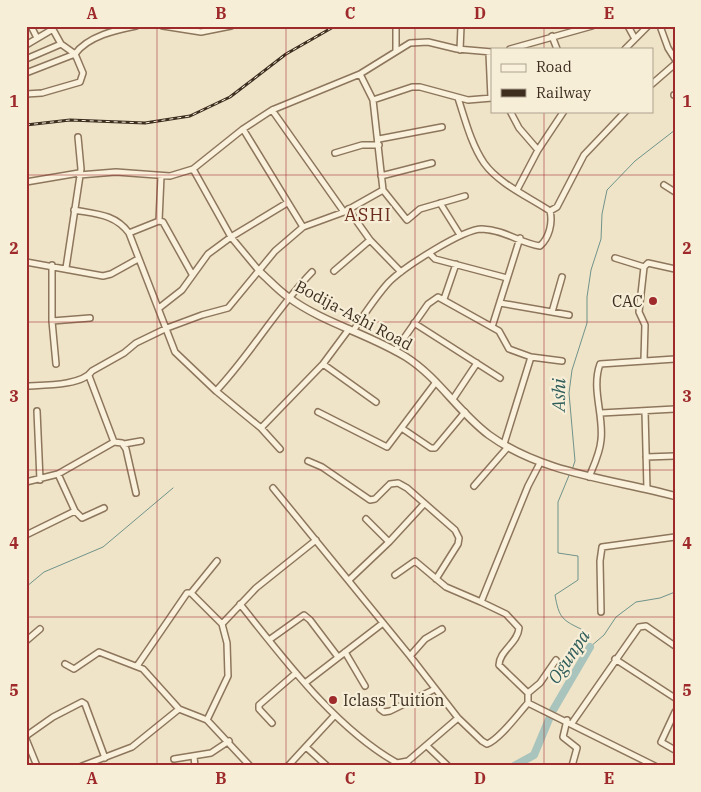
<svg xmlns="http://www.w3.org/2000/svg" width="701" height="792" font-family="'IBM Plex Serif',serif">
<style>
.lines{fill:none;stroke-linecap:round;stroke-linejoin:round}
.stream{stroke:#6f938a;stroke-width:1}
.river{stroke:#a9c4bc;stroke-width:8}
.minor-casing{stroke:#8d765c;stroke-width:8}
.tertiary-casing{stroke:#8d765c;stroke-width:9}
.minor{stroke:#faf1dc;stroke-width:5}
.tertiary{stroke:#faf1dc;stroke-width:6}
.rail-casing{stroke:#3d2e20;stroke-width:3}
.rail{stroke:#f7eed8;stroke-width:1;stroke-dasharray:4;stroke-linecap:butt}
.grid{fill:none;stroke:#9e2a2b;stroke-width:1;stroke-opacity:0.55}
.poi-dot{fill:#9e2a2b;stroke:#f7eed8;stroke-width:2}
.labels{text-anchor:middle;stroke-width:4.5;stroke-linejoin:round;paint-order:stroke}
.poi-label{font-size:16px;fill:#3d2e20;stroke:#f7eed8;text-anchor:end}
.street-label{font-size:16px;fill:#3d2e20;stroke:#f7eed8}
.neighbourhood-label{font-size:18px;letter-spacing:1px;fill:#6b2e1e;stroke:#f7eed8}
.water-label{font-size:18px;font-style:italic;fill:#2f5d5a;stroke:#f7eed8}
.neatline{fill:none;stroke:#9e2a2b;stroke-width:2}
.grid-label{font-size:16px;text-anchor:middle;font-weight:bold;fill:#9e2a2b}
</style>
<rect width="100%" height="100%" fill="#f0e4c8"/>
<g class="lines">
<path class="stream" d="M572 470 575 461 569 393 572 370 587 323V297L591 270 601 239 602 214 607 190 635 161 675 130
M570 473 558 502V553L578 556V580L555 595C559 618 562 620 583 630L590 647 604 635 616 617 636 602 660 598 675 592
M26 587 44 572 103 547 173 488"/>
<path class="river" d="M514 766 534 755 552 712 590 647"/>
<g class="minor-casing">
<path id="minor" d="M31 26 37 38
M51 26 61 44 75 54
M163 26 201 32 231 26
M628 26 635 39
M660 26 668 48 675 59
M552 36 557 49
M26 45 53 29
M510 49 592 26
M625 49 648 26
M460 50 461 26
M396 51V26
M489 53 491 98
M26 59 61 44
M26 73 75 54
M360 74 373 100 383 190 407 220 420 209 465 196
M652 84 675 64
M26 94 42 93 80 82 83 73 75 54C88 36 116 30 136 26
M674 95H675
M373 100 412 87H420L468 100 492 98
M272 110 344 212
M510 111 519 128 538 150
M243 129 303 227
M379 139 442 127
M335 153 362 145H379
M193 169 231 237 260 272
M79 175 116 172 170 176 193 169 243 129 272 110 360 74 410 43 428 42 457 49 492 52
M381 176 432 163
M26 182 79 173
M664 185 675 192
M517 190 538 150 564 111
M440 203 460 235
M348 209 370 240 401 272
M74 210C96 214 115 214 129 233L175 352 216 391 261 428 280 449
M550 211 557 207 584 155 626 111
M159 221 161 176
M129 233 159 221 163 222 192 274
M430 254 435 259 507 278
M615 258 644 267 648 263 675 269
M26 262 103 276 111 274 138 259
M52 265V321L56 364
M66 268 81 169 78 137
M334 271 370 240
M444 299 456 264
M500 303 569 315
M159 308 182 290 208 254 231 237 287 203
M552 312 562 277
M52 321 90 318
M414 323 500 378
M492 327 520 238
M353 331C364 315 376 296 389 282 404 267 463 229 482 229 505 230 520 243 540 246 549 238 553 223 550 211 529 197 499 184 484 163 471 144 465 119 458 98
M395 351 428 304 438 297 499 331 509 349 531 357 504 444
M531 357 562 361
M644 360 645 325 639 312 644 267
M323 364 376 402
M89 376 114 442 122 443 126 449 136 493
M26 386C43 385 82 386 92 371L124 353 136 343 167 328 202 315 228 308 275 251 303 227 344 212 383 190
M216 391C251 354 276 309 312 272
M453 399 477 363
M37 411 40 480
M645 411 647 489
M318 412 387 447 436 382
M601 413 675 409
M261 428 323 364 349 329
M403 429 431 448H435L465 412
M124 444 141 441
M646 457 675 456
M308 461 322 467 370 500 375 499 390 484 398 483 407 488 455 530 459 538 458 544 436 579
M589 477C594 465 600 453 601 440 604 415 591 389 600 364L675 359
M26 482 58 474 114 442
M474 486 508 447
M273 488 410 656 458 718 482 741 487 744C500 739 518 714 528 703V693
M75 511 82 518 104 508
M366 519 389 542
M26 535 75 511 58 474
M395 575 415 561 446 587 481 602
M349 580 389 542 424 504
M191 593 217 561
M240 604C284 659 335 728 397 763L408 761 458 718
M601 612 600 561 602 547 675 537
M269 640 304 615 310 620 338 657
M26 641 40 629
M345 652 365 686
M410 656 425 639 442 629
M615 659 675 698
M65 664 74 669 99 652 143 669 179 709 207 720 250 766
M137 666 187 593H191L222 624
M305 683 383 623
M528 693 499 665C499 651 518 643 519 628L506 614 481 602 528 486 540 463
M528 693 540 683 556 660
M528 703 655 766
M380 709 384 712 390 711 435 689
M675 712 661 742 675 750
M207 720 228 676 227 643 222 624 256 588 316 540
M567 720 563 737 577 748 572 766
M272 723 259 709V705L296 673
M572 723 639 627 646 626 675 646
M26 736 53 717 82 702 85 704 105 758
M26 739 37 766
M427 746 448 766
M306 747 327 766
M194 757 195 766
M174 759 211 753 229 741
M82 766 132 747 179 709
M288 766 335 715"/>
</g>
<g class="tertiary-casing">
<path id="tertiary" d="M260 272C269 280 278 290 288 297 323 323 369 334 406 357 439 378 458 412 489 435 543 474 612 479 675 496"/>
</g>
<use href="#minor" class="minor"/>
<use href="#tertiary" class="tertiary"/>
<g class="rail-casing">
<path id="rail" d="M26 125 70 120 145 123 190 116 230 97 286 54 335 26"/>
</g>
<use href="#rail" class="rail"/>
</g>
<path class="grid" d="M157 26V766M286 26V766M415 26V766M544 26V49M544 111V766M26 175H675M26 322H675M26 470H675M26 617H675"/>
<g class="poi-dot">
<circle cx="653" cy="301" r="5"/>
<circle cx="333" cy="700" r="5"/>
</g>
<g class="labels">
<g class="poi-label">
<text x="643" y="307">CAC</text>
<text x="343" y="706" text-anchor="start">Iclass Tuition</text>
</g>
<g class="street-label">
<text transform="translate(354 315) rotate(28)" y="6">Bodija-Ashi Road</text>
</g>
<g class="neighbourhood-label">
<text x="368" y="221">ASHI</text>
</g>
<g class="water-label">
<text transform="translate(559 395) rotate(-89)" y="6">Ashi</text>
<text transform="translate(569 657) rotate(-56)" y="6">Ogunpa</text>
</g>
</g>
<rect width="701" height="792" fill="none" stroke="#f7eed8" stroke-width="55"/>
<rect x="491" y="48" width="162" height="65" fill="#f7eed8" stroke="#ada18e"/>
<rect x="501" y="64" width="25" height="8" fill="#faf1dc" stroke="#ada18e"/>
<text x="536" y="72" font-size="15" fill="#3d2e20">Road</text>
<rect x="501" y="89" width="25" height="8" fill="#3d2e20" stroke="#ada18e"/>
<text x="536" y="98" font-size="15" fill="#3d2e20">Railway</text>
<rect x="28" y="28" width="646" height="736" class="neatline"/>
<g class="grid-label">
<text x="92" y="19">A</text>
<text x="221" y="19">B</text>
<text x="350" y="19">C</text>
<text x="480" y="19">D</text>
<text x="609" y="19">E</text>
<text x="14" y="107">1</text>
<text x="687" y="107">1</text>
<text x="14" y="254">2</text>
<text x="687" y="254">2</text>
<text x="14" y="402">3</text>
<text x="687" y="402">3</text>
<text x="14" y="549">4</text>
<text x="687" y="549">4</text>
<text x="14" y="696">5</text>
<text x="687" y="696">5</text>
<text x="92" y="784">A</text>
<text x="221" y="784">B</text>
<text x="350" y="784">C</text>
<text x="480" y="784">D</text>
<text x="609" y="784">E</text>
</g>
</svg>
